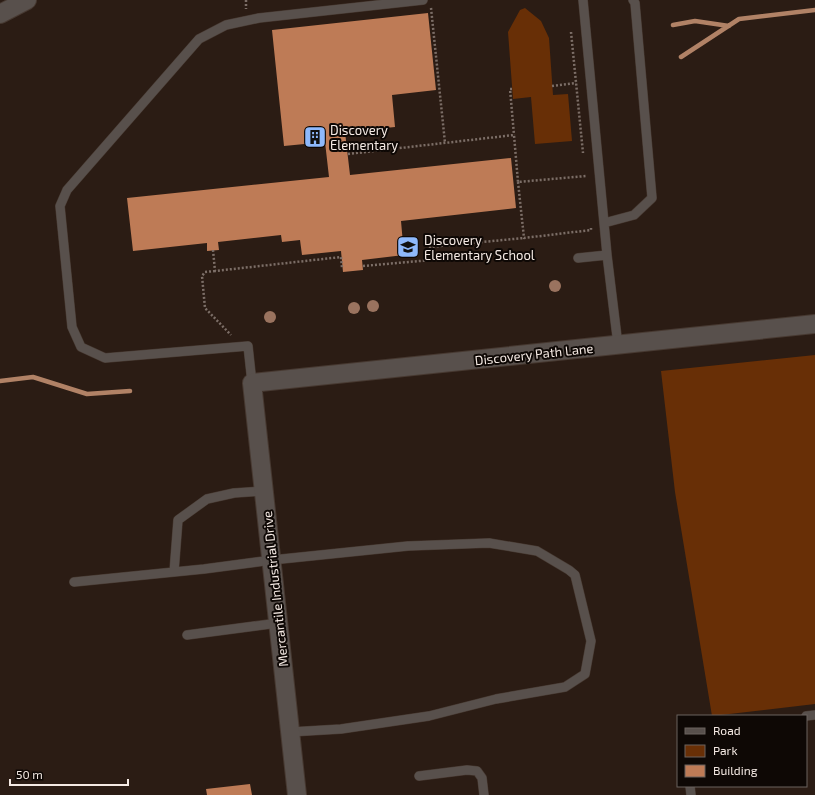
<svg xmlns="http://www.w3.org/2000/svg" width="815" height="795" font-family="'Exo 2',sans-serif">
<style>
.green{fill:#682f06}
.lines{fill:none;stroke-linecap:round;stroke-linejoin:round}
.stream{stroke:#b18266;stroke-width:4.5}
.building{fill:#be7b56}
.service-casing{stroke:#473931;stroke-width:10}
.minor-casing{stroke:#473931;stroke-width:20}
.path{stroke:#7c6e67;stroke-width:2.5;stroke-dasharray:2 2;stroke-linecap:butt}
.service{stroke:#58504c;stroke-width:9}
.minor{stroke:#58504c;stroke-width:18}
.tree{fill:#9a735f}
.labels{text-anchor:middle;stroke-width:4;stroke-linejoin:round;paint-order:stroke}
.poi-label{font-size:13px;fill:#f5eae4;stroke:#0e0805;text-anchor:start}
.street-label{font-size:13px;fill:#f5eae4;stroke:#0e0805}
</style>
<rect width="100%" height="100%" fill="#2b1c14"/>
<path class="green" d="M525 8 541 21 549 38 553 95 568 94 572 141 535 144 531 97 513 99 508 32 520 10Z
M815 355V704L712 716 675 492 661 371Z"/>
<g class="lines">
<path class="stream" d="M673 25 695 21 729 26
M681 57 739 19 815 10
M0 381 33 377 87 394 130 391"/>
</g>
<path class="building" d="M428 13 436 90 392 95 395 127 345 132 350 175 511 158 516 208 401 221 404 255 362 260 363 270 343 272 341 251 302 255 300 240 282 242 281 235 218 242 219 250 207 251V243L133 251 127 198 329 177 325 142 284 146 272 30Z
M250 784 252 795H207L206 789Z"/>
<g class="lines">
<g class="service-casing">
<path id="service" d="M583 0 604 223
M607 255 604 223 634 215 652 198 635 3 633 0
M578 258 607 255 618 345
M252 383 248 346 105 358 81 347 72 327 60 206 67 190 199 39 226 25 259 18 423 0
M174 572 178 520 207 499 234 493 264 491
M74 582 204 569 272 560 408 546 489 543 537 551 569 570 575 575 591 641 585 674 565 687 496 699 429 716 341 729 290 732
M187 635 278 623
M806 716 815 715
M419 776 467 770 477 771 482 778 484 795
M690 786 691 795"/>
</g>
<g class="minor-casing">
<path id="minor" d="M0 14 27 0
M297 795 252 383 815 324"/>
</g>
<path class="path" d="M246 0V9
M431 8 445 143
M571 32 583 153
M552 86 576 83
M512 89H510L514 135
M348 154 514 135 518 182 586 176
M518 182 524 238 591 230V228
M213 250 215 271 341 257 342 268H343
M363 266 431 260 430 247 524 238
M215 271 205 272 202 276 205 308 231 335"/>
<use href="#service" class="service"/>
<use href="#minor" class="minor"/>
</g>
<g class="tree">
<circle cx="555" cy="286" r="6"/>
<circle cx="373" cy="306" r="6"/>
<circle cx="354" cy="308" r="6"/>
<circle cx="270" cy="317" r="6"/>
</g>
<defs>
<g id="building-square" transform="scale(1.15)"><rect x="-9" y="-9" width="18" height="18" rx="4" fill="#8eb9fc" stroke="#0e0805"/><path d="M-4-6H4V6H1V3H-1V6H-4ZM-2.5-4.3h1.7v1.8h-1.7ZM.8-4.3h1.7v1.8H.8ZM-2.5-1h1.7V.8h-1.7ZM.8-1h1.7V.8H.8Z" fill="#111"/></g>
<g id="school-square" transform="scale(1.15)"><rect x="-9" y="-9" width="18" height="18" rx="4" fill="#8eb9fc" stroke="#0e0805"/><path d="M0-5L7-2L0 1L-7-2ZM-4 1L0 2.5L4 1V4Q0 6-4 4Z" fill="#111"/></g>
</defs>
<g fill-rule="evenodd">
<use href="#building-square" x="315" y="137"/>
<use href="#school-square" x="408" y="247"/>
</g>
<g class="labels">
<g class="poi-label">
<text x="330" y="135">Discovery<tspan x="330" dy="15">Elementary</tspan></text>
<text x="424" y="245">Discovery<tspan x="424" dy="15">Elementary School</tspan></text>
</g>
<g class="street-label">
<text transform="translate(534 354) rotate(-6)" y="5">Discovery Path Lane</text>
<text transform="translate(275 589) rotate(-96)" y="5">Mercantile Industrial Drive</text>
</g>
</g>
<rect x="677" y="715" width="130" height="72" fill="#0e0805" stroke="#6a625e"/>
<rect x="685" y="728" width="20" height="6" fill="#58504c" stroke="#6a625e"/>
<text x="713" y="735" font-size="12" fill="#f5eae4">Road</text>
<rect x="685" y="745" width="20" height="12" fill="#682f06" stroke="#6a625e"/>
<text x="713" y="755" font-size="12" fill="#f5eae4">Park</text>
<rect x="685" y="765" width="20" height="12" fill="#be7b56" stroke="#6a625e"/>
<text x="713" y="775" font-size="12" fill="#f5eae4">Building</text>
<path d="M10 779v6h118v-6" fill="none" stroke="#f5eae4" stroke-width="2"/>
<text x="16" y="779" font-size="12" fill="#f5eae4" stroke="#0e0805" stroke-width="3" paint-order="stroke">50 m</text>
</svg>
